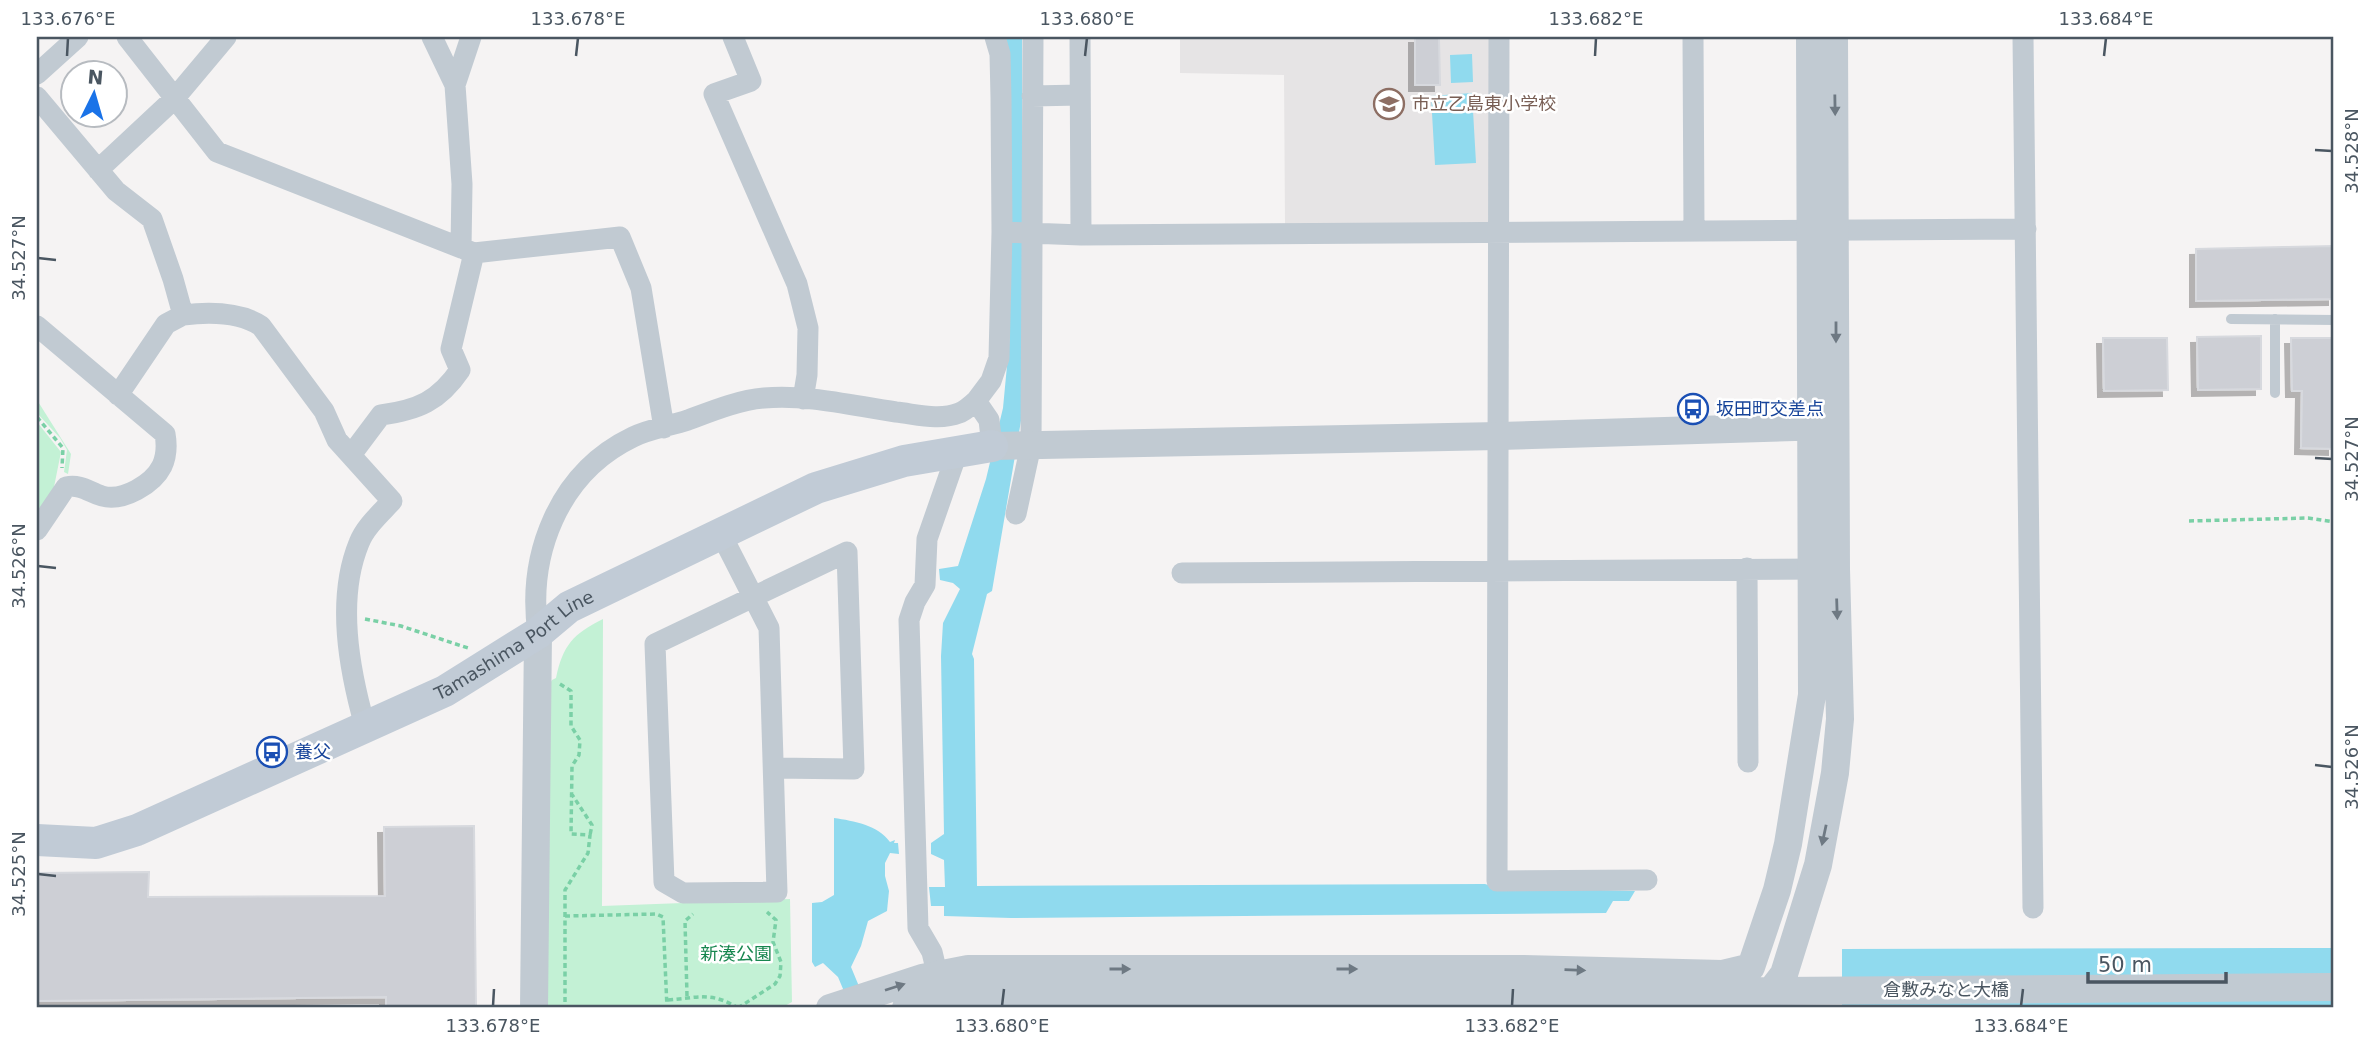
<svg xmlns="http://www.w3.org/2000/svg" width="2371" height="1045" font-family="'DejaVu Sans','Noto Sans JP',sans-serif">
<style>
.education{fill:#e6e4e5}
.green{fill:#c3f1d5}
.water{fill:#90daee}
.building{fill:#cdcfd5;stroke:#d7d9de;stroke-width:2;filter:url(#shadow)}
.lines{fill:none;stroke-linecap:round;stroke-linejoin:round}
.path{stroke:#7ad0a6;stroke-width:3.5;stroke-dasharray:5 3.5;stroke-linecap:butt}
.service{stroke:#c1cad2;stroke-width:10}
.minor{stroke:#c1cad2;stroke-width:21}
.tertiary{stroke:#c1cad2;stroke-width:28}
.secondary{stroke:#c1cbd6;stroke-width:32}
.oneway{fill:#6e7983}
.ticks{fill:none;stroke:#4a5661;stroke-width:2.5}
.labels{text-anchor:middle;stroke-width:5;stroke-linejoin:round;paint-order:stroke}
.education-label{font-size:18px;fill:#785e54;stroke:#fff;text-anchor:start}
.transit-label{font-size:18px;fill:#164399;stroke:#fff;text-anchor:start}
.street-label{font-size:18px;fill:#4a5661;stroke:#fff}
.park-label{font-size:18px;fill:#17864f;stroke:#fff}
.neatline{fill:none;stroke:#4a5661;stroke-width:2.5}
.ticks-label{font-size:18px;text-anchor:middle;fill:#4a5661}
</style>
<defs>
<filter id="shadow"><feDropShadow dx="-6" dy="6" stdDeviation="0" flood-color="#0004"/></filter>
</defs>
<rect width="100%" height="100%" fill="#f5f3f3"/>
<path class="education" d="M1180 37H1495L1494 223 1285 224 1284 75 1180 73Z"/>
<path class="green" d="M37 400 71 454 68 474 64 472 67 450 60 438 37 413Z
M37 422 61 452 53 492 37 517Z
M603 619 602 906 790 899 792 1002 781 1008H543L547 688 552 680 556 678C563 645 573 634 603 619Z"/>
<path class="water" d="M1005 37H1021L1022 39 1023 409 992 591 987 594 972 654 974 659 977 886 1485 884 1495 887 1635 891 1629 901H1613L1606 913 1011 918 944 916V906H931L929 887H945L944 860 931 854V843L944 834 941 656 943 623 960 589 953 583 940 580 939 569 958 566 986 479 1003 408 1010 334Z
M1472 54 1473 82 1451 83 1450 55Z
M1472 93 1476 163 1435 165 1431 96Z
M834 818C854 821 878 825 890 842L895 840 894 843H898L899 854 890 853 885 863V876L889 891 887 911 868 921 861 946 851 967 868 1008H851L838 977 823 963 815 967 812 962V903L822 902 834 895Z
M2334 948V1008H1842V949Z"/>
<path class="building" d="M1415 37H1439L1440 85H1415Z
M2334 246V299L2196 301V249Z
M2261 336V389L2198 390 2197 337Z
M2103 338H2167L2168 390 2104 391Z
M2291 338H2334V449L2301 448 2302 391H2292Z
M474 826 476 1008H386V997L37 1001V873L149 872 148 897 385 896 384 827Z"/>
<g class="lines">
<path class="path" d="M37 417 63 448 62 468
M2189 521 2308 518 2334 522
M365 619 401 626 468 648
M560 684 571 691V726L580 740 579 755 572 766 571 834 590 835 588 853 565 890V1008
M571 793 592 825 590 835
M565 916 656 914 663 917 667 1008
M687 996 685 921 693 914
M668 1000C697 998 711 991 738 1008
M738 1008 775 984 780 976 781 962 773 942 776 920 767 912"/>
<path class="service" d="M2231 319 2334 320
M2275 393V319"/>
<path class="minor" d="M127 37 217 152 474 253 620 237 641 288 664 428
M432 37 455 85 462 184 461 248
M733 37 751 81 714 94 797 284 808 328 807 375 803 399
M1080 37 1081 235
M1499 37 1497 881 1647 880
M1693 37 1694 230
M2023 37 2033 908
M37 74 78 37
M455 85 471 37
M1032 96 1080 95
M37 97 116 191 152 219 173 279 183 315C208 312 240 312 261 326L324 411 337 440 392 501C381 513 365 527 359 543 336 599 349 669 365 726
M98 170 174 99 226 37
M1002 232 1081 235 2026 229
M37 326 165 434C167 445 167 455 162 466 153 484 123 502 102 496 89 492 81 484 66 487L37 530
M118 395 166 324 183 315
M976 401 991 381 999 358 1002 232 1001 98 1000 54 995 37
M351 455 381 415C418 410 439 401 460 370L451 349 474 253
M1016 514 1031 445 1033 37
M721 534 769 628 777 892 683 893 664 882 655 644 847 552 854 769 774 768
M1747 568 1748 762
M1182 573 1824 569
M538 633C527 555 558 473 633 437 649 429 670 426 688 420 712 411 739 400 764 398 807 394 854 406 896 412 916 414 939 421 959 413 965 411 971 405 976 401L989 420 992 446
M941 990 932 952 918 928 909 620 915 602 925 585 927 539 957 453"/>
<path class="tertiary" d="M992 446 1499 436 1828 426
M1771 991 2334 987
M534 1008 538 633
M830 1008 922 978 968 969H1523L1722 974 1751 967 1777 890 1788 844 1812 695 1810 37
M906 1008 942 998 993 994 1771 991 1784 974 1818 865 1835 773 1840 719 1836 569 1834 37"/>
<path class="secondary" id="s1" d="M37 840 96 843 137 830 445 691 538 633 569 607 816 488 904 461 992 446"/>
</g>
<defs><path id="oneway-solid" d="M-6-.8H1V-3.2L6.5 0L1 3.2V.8H-6Z" transform="scale(1.75)"/></defs>
<g class="oneway">
<use href="#oneway-solid" transform="translate(1835 105) rotate(89)"/>
<use href="#oneway-solid" transform="translate(1836 332) rotate(90)"/>
<use href="#oneway-solid" transform="translate(1837 609) rotate(88)"/>
<use href="#oneway-solid" transform="translate(1824 835) rotate(102)"/>
<use href="#oneway-solid" transform="translate(1120 969)"/>
<use href="#oneway-solid" transform="translate(1347 969)"/>
<use href="#oneway-solid" transform="translate(1575 970) rotate(2)"/>
<use href="#oneway-solid" transform="translate(895 987) rotate(-18)"/>
</g>
<path class="ticks" d="M67 56 68 38M576 56 578 38M1085 56 1087 38M1595 56 1596 38M2104 56 2106 38M2315 150 2332 151M38 258 56 260M2315 458 2332 459M38 566 56 568M2315 765 2332 767M38 874 56 876M493 1006 494 989M1002 1006 1004 989M1512 1006 1513 989M2021 1006 2023 989"/>
<defs>
<g id="school-ring" transform="scale(1.575)"><circle r="9.5" fill="#fff" stroke="#8d6e63" stroke-width="1.5"/><path d="M0-5L7-2L0 1L-7-2ZM-4 1L0 2.5L4 1V4Q0 6-4 4Z" fill="#8d6e63"/></g>
<g id="bus-ring" transform="scale(1.575)"><circle r="9.5" fill="#fff" stroke="#1a4fb4" stroke-width="1.5"/><path d="M-5-6H5V4H4V6H2V4H-2V6H-4V4H-5ZM-3.5-4V0h7V-4ZM-3.5 1.2v1.5H-2V1.2ZM2 1.2v1.5H3.5V1.2Z" fill="#1a4fb4"/></g>
</defs>
<g fill-rule="evenodd">
<use href="#school-ring" x="1389" y="104"/>
<use href="#bus-ring" x="1693" y="409"/>
<use href="#bus-ring" x="272" y="752"/>
</g>
<g class="labels">
<g class="education-label">
<text x="1412" y="110">市立乙島東小学校</text>
</g>
<g class="transit-label">
<text x="1716" y="415">坂田町交差点</text>
<text x="295" y="758">養父</text>
</g>
<g class="street-label">
<text dy="6" stroke="none"><textPath href="#s1" startOffset="523">Tamashima Port Line</textPath></text>
<text x="1946" y="996">倉敷みなと大橋</text>
</g>
<g class="park-label">
<text x="736" y="960">新湊公園</text>
</g>
</g>
<rect width="2371" height="1045" fill="none" stroke="#ffffff" stroke-width="77"/>
<g transform="translate(94 94) rotate(5)"><circle r="33" fill="#ffffff" stroke="#b7bbc0" stroke-width="2"/>
<path d="M0-5L12 26L0 18L-12 26Z" fill="#1a73e8"/>
<text y="-10" font-size="19" font-weight="bold" text-anchor="middle" fill="#4a5661">N</text>
</g>
<path d="M2088 972v10h138v-10" fill="none" stroke="#4a5661" stroke-width="3.5"/>
<text x="2098" y="972" font-size="21" fill="#4a5661" stroke="#ffffff" stroke-width="5" paint-order="stroke">50 m</text>
<rect x="38" y="38" width="2294" height="968" class="neatline"/>
<g class="ticks-label">
<text x="68" y="25">133.676°E</text>
<text x="578" y="25">133.678°E</text>
<text x="1087" y="25">133.680°E</text>
<text x="1596" y="25">133.682°E</text>
<text x="2106" y="25">133.684°E</text>
<text transform="translate(2352 151) rotate(-90)" y="6">34.528°N</text>
<text transform="translate(19 258) rotate(-90)" y="6">34.527°N</text>
<text transform="translate(2352 459) rotate(-90)" y="6">34.527°N</text>
<text transform="translate(19 566) rotate(-90)" y="6">34.526°N</text>
<text transform="translate(2352 767) rotate(-90)" y="6">34.526°N</text>
<text transform="translate(19 874) rotate(-90)" y="6">34.525°N</text>
<text x="493" y="1032">133.678°E</text>
<text x="1002" y="1032">133.680°E</text>
<text x="1512" y="1032">133.682°E</text>
<text x="2021" y="1032">133.684°E</text>
</g>
</svg>
